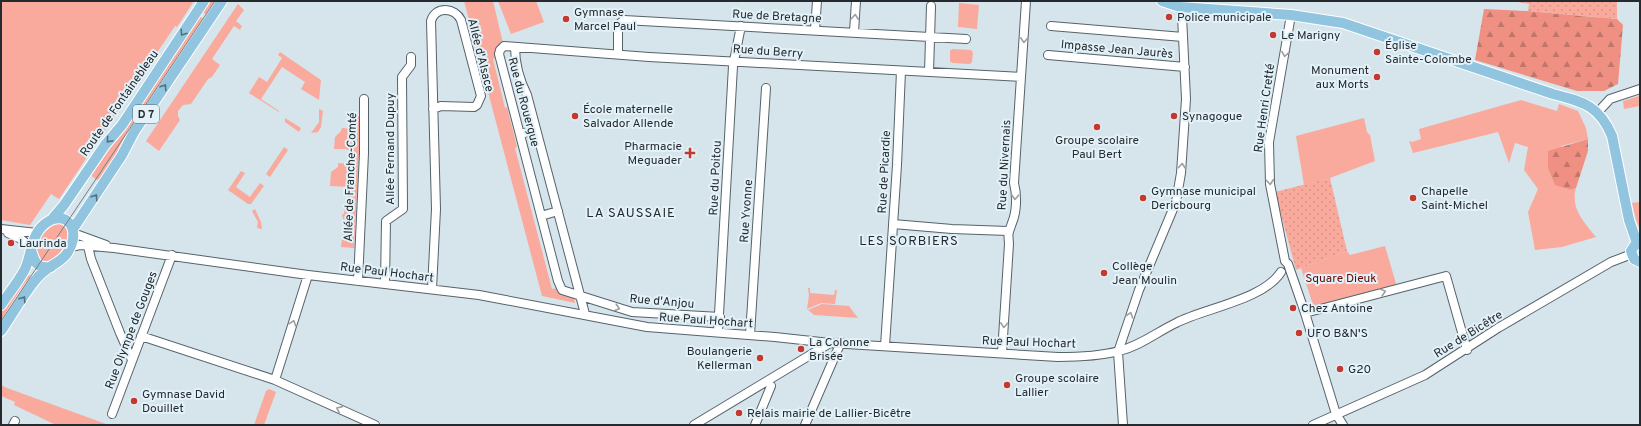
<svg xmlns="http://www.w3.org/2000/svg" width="1641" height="426" font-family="Overpass,sans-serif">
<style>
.green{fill:#f9aa9d}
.forest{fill:url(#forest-firs)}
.garden{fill:url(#garden-dots)}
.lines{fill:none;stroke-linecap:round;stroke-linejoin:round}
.minor-casing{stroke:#56636a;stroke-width:10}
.major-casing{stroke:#fff;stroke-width:12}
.minor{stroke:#fff;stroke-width:8}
.major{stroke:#91c5df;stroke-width:10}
.tram{stroke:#757f84;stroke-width:1}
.oneway{stroke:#9c9fa0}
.oneway2{stroke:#55707d}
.poi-dot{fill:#c5382c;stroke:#e3f1f9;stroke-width:1.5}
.labels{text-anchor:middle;stroke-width:4;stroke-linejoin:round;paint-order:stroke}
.shield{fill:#e3f1f9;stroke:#5d666a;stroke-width:1}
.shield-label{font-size:11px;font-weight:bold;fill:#242a2d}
.poi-label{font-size:12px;fill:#242a2d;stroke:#e3f1f9;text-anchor:start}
.street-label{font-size:12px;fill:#242a2d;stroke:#e3f1f9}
.park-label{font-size:12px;fill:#610a06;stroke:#e3f1f9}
.neighbourhood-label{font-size:13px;letter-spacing:1px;fill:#242a2d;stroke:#e3f1f9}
</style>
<defs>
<pattern id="forest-firs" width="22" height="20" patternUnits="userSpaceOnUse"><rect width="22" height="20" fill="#ef9082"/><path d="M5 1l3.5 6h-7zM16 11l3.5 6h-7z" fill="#c1766b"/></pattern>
<pattern id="garden-dots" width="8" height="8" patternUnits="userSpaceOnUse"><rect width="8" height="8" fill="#f9aa9d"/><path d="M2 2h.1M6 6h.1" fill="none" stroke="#d59288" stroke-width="1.8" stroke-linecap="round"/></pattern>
</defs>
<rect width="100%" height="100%" fill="#d6e4ec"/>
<path class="green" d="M1 1H194L177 27 175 26 59 199 51 194 30 225 1 220Z
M208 1H218L208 16 201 11Z
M464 1H493L503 43 497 58 493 59 505 108 507 107 517 147 515 148 552 289 557 288 574 297 575 303 542 296Z
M498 1H536L544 22 511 34Z
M959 3 979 5 977 29 958 27Z
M238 4 244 10 236 21 242 26 240 30 234 26 212 59 220 65 212 77 208 79 191 104 183 105 178 111V116L180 120 159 151 146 141Z
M198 15 205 20 100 182 89 174Z
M952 49 971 50 973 53 972 62 970 64 952 63 950 61V51Z
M280 52 321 80 319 100 301 89 305 82 282 67 261 99 279 111V112L249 93 259 77 267 82 282 58 278 55Z
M1639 96 1640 106 1624 109 1623 101Z
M1521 100 1557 111 1559 104 1578 111 1586 128 1588 139 1561 146 1563 187 1571 190 1576 188C1570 208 1584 222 1596 237L1562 247 1535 250 1528 212 1538 189 1524 170 1528 147 1515 143 1509 163 1498 132 1413 153 1409 141 1412 142 1421 139 1419 129Z
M319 109 323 111 321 127 318 132 311 133 319 122Z
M354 116H361L354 248 341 247 344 223 342 214H344L346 200H348L350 187 330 186 331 172 338 167V163L349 164 350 151 346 149H334L335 137 341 131 342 128 353 129Z
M285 118 301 128 299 132 285 122Z
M1364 118 1367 132 1370 135 1375 161 1330 178 1304 185 1296 136Z
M284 147 288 150 270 177 266 174Z
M241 171 245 173 236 187 250 197 260 183 264 186 251 204H248L228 190Z
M1640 202V229L1636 220 1632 203Z
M255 209 261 222 262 229 257 228 258 222 252 211Z
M59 223C80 229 58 264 43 261 27 258 41 233 48 228 51 225 55 224 59 223Z
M1385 246 1397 287 1314 308 1301 268 1347 251 1350 255Z
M26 273 33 278 1 326V311Z
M808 288H810V293L834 295 835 290H837L835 304 821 303 807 309 809 295Z
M822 304 849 306 858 318 814 315 808 310Z
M1 385 7 388 109 425H56L14 405 15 402 1 396Z
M269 389 276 392 264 425H254L266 391Z"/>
<path class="forest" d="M1484 9 1528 11 1617 19 1623 25 1618 84 1604 91H1577L1475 60Z
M1588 139V151L1576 188 1571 190 1555 185 1548 168V151Z"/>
<path class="garden" d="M1512 1H1617V19L1528 11 1529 4Z
M1330 178 1347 251 1296 270 1275 192Z"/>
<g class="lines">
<g class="minor-casing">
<path id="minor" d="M1291 15 1269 142 1270 184 1285 261 1288 264 1305 313 1336 414 1343 425
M1051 26 1183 37
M815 30 817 1
M854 32 856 1
M515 47C515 63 520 81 527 95L585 314
M618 54V25L624 20 966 39
M1048 55 1185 67
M929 72 931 6
M1598 112 1610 99 1640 89
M520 134 536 130
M541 216 558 211
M893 224 952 229 1008 231
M1 229 37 233
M8 233 21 239 31 247
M73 233 106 245
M88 246 91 259 120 333 132 360
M71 247 80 245 114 248 308 275 479 295 647 327 775 337 830 343 1058 357C1078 357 1100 356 1119 351 1140 346 1157 332 1176 323 1205 308 1263 300 1281 272
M308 275 275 380 375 425
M358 281 364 153V99
M385 284 386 221 403 209 402 77 411 65V57
M432 289 436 209 431 21C436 5 455 8 461 20L481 96 477 105 474 107 441 106 433 109
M1305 313 1446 276 1467 350
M720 317 632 312 562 290 558 281 499 54 500 50 504 46 649 57 1021 77
M718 332 733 66 741 26
M750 335 766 88
M141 336 275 380
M885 346 897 165 901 71
M1002 353 1009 244C1008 231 1008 235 1012 223 1017 211 1017 195 1014 183L1026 1
M112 414 172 255
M13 425 15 421
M694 425 830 343
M755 425 771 386
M805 425 841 342
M1123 425 1118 352 1139 290 1176 202 1181 173 1186 99 1182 16 1179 1
M1313 425 1425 375 1498 328 1611 262 1632 254"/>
</g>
<g class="major-casing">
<path id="major" d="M1162 1 1180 7 1291 15 1343 23 1553 94C1583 102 1599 105 1612 136L1629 220 1637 243
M53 218 64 205 105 145 122 125 204 1
M73 229 122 155 134 132 222 1
M1640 243 1635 245 1631 251 1634 259 1640 262
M31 250C35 262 36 269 51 267
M1 305C9 293 19 281 25 269 33 252 30 232 49 221 54 218 60 217 66 220 73 225 74 231 73 239 67 265 51 261 37 278 24 293 12 315 1 331"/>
</g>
<use href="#minor" class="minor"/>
<use href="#major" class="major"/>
<path class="tram" d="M1 321 215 1"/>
</g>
<defs><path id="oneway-chevron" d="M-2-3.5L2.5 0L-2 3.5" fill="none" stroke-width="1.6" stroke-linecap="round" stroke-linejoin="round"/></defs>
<g class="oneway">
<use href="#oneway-chevron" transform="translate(855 17) rotate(-86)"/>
<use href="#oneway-chevron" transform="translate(1024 40) rotate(93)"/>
<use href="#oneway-chevron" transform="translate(1285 54) rotate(99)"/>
<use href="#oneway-chevron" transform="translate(1182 166) rotate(-86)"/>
<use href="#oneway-chevron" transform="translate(1270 182) rotate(85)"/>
<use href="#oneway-chevron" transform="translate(1015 197) rotate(93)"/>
<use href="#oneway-chevron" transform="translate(1383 292) rotate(-15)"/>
<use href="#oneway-chevron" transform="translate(617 308) rotate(17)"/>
<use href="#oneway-chevron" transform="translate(1130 315) rotate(-71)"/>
<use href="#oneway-chevron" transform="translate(293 323) rotate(-72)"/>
<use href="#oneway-chevron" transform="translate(1004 325) rotate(93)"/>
<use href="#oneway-chevron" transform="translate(339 409) rotate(-156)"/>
</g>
<g class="oneway2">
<use href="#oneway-chevron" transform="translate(183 33) rotate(124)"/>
<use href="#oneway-chevron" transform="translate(164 87) rotate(-56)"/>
<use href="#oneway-chevron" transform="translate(109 140) rotate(131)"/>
<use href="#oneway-chevron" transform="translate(95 197) rotate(-56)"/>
<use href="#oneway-chevron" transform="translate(23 299) rotate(-56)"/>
</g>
<g class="poi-dot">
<circle cx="1169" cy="17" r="4"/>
<circle cx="566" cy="19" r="4"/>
<circle cx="1273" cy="35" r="4"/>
<circle cx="1377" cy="52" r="4"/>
<circle cx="1377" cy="77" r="4"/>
<circle cx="575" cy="116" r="4"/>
<circle cx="1174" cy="116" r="4"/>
<circle cx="1097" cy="127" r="4"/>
<path d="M688 147h4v4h4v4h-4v4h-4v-4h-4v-4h4z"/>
<circle cx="1143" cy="198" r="4"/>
<circle cx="1413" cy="198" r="4"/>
<circle cx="11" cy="243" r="4"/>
<circle cx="1104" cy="273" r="4"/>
<circle cx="1293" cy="308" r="4"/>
<circle cx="1299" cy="333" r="4"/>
<circle cx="801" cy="349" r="4"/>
<circle cx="760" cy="358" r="4"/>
<circle cx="1340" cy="369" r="4"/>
<circle cx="1007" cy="385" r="4"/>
<circle cx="134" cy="401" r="4"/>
<circle cx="739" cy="413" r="4"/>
</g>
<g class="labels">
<rect class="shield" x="133" y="105" width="26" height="18" rx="3"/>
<g class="shield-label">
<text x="146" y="118">D 7</text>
</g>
<g class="poi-label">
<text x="574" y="16">Gymnase<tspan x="574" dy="14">Marcel Paul</tspan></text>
<text x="1177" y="21">Police municipale</text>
<text x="1281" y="39">Le Marigny</text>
<text x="1385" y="49">Église<tspan x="1385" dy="14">Sainte-Colombe</tspan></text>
<text x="1369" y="74" text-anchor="end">Monument<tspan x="1369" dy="14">aux Morts</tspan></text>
<text x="583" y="113">École maternelle<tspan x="583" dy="14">Salvador Allende</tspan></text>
<text x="1182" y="120">Synagogue</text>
<text x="1097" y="144" text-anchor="middle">Groupe scolaire<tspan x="1097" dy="14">Paul Bert</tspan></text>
<text x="682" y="150" text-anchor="end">Pharmacie<tspan x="682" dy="14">Meguader</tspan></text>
<text x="1151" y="195">Gymnase municipal<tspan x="1151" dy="14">Dericbourg</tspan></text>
<text x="1421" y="195">Chapelle<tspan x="1421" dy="14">Saint-Michel</tspan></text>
<text x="19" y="247">Laurinda</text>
<text x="1112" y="270">Collège<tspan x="1112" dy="14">Jean Moulin</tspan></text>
<text x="1301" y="312">Chez Antoine</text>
<text x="1307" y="337">UFO B&amp;N'S</text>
<text x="809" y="346">La Colonne<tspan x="809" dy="14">Brisée</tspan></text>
<text x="752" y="355" text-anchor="end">Boulangerie<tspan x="752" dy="14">Kellerman</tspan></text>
<text x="1348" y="373">G20</text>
<text x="1015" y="382">Groupe scolaire<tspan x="1015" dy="14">Lallier</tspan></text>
<text x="142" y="398">Gymnase David<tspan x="142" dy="14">Douillet</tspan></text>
<text x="747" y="417">Relais mairie de Lallier-Bicêtre</text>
</g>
<g class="street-label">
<text transform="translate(777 16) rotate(3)" y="4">Rue de Bretagne</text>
<text transform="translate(1117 49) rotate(5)" y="4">Impasse Jean Jaurès</text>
<text transform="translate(768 51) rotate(4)" y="4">Rue du Berry</text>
<text transform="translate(481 55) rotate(76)" y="4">Allée d'Alsace</text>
<text transform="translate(524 102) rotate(75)" y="4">Rue du Rouergue</text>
<text transform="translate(119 103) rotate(-55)" y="4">Route de Fontainebleau</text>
<text transform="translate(1264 108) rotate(-82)" y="4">Rue Henri Cretté</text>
<text transform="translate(390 149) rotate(-90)" y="4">Allée Fernand Dupuy</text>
<text transform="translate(1004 165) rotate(-87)" y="4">Rue du Nivernais</text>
<text transform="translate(884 172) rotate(-87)" y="4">Rue de Picardie</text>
<text transform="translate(350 177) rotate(-88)" y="4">Allée de Franche-Comté</text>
<text transform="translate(715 178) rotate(-87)" y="4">Rue du Poitou</text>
<text transform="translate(746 211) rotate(-86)" y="4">Rue Yvonne</text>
<text transform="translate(387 272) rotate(7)" y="4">Rue Paul Hochart</text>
<text transform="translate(662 301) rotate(5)" y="4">Rue d'Anjou</text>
<text transform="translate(706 320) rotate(4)" y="4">Rue Paul Hochart</text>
<text transform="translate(131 330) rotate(-69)" y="4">Rue Olympe de Gouges</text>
<text transform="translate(1468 334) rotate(-32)" y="4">Rue de Bicêtre</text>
<text transform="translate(1029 342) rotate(2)" y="4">Rue Paul Hochart</text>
</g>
<g class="park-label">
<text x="1341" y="282">Square Dieuk</text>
</g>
<g class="neighbourhood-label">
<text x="631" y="217">LA SAUSSAIE</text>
<text x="909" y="245">LES SORBIERS</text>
</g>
</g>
<rect width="1641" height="426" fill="none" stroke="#242a2d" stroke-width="4"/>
</svg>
